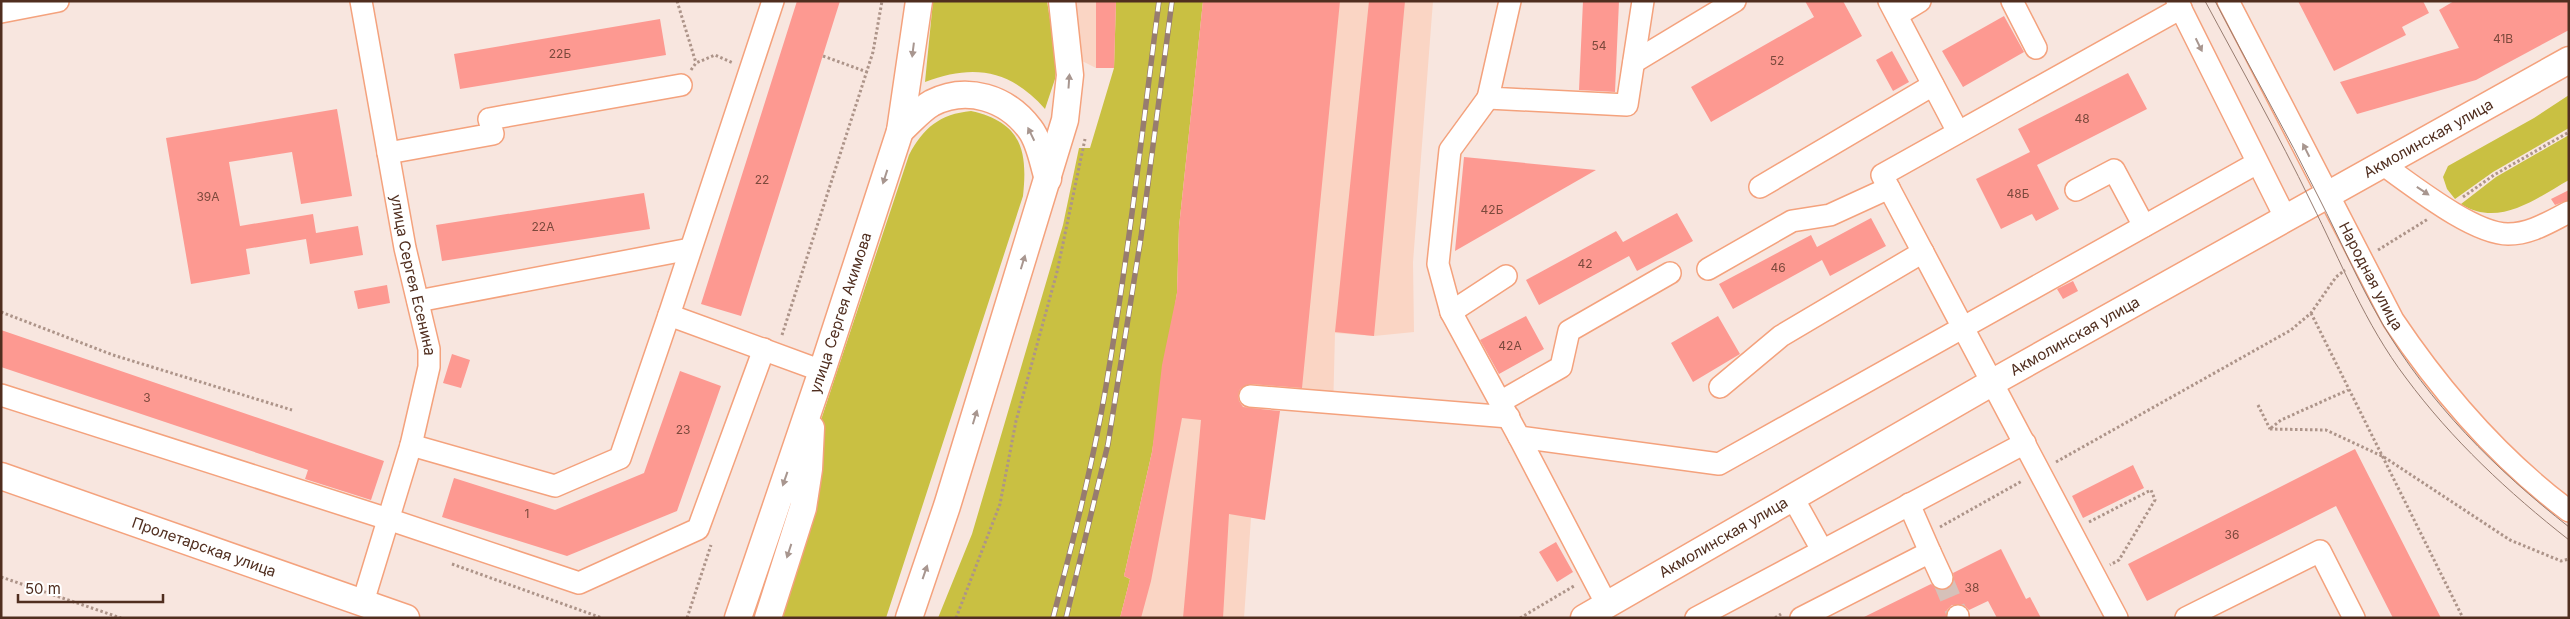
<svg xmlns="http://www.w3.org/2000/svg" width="2570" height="619" font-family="Inter,sans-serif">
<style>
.built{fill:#fad5c4}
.green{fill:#c9c042}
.building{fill:#fd9991}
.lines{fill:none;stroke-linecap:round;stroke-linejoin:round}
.minor-tunnel{stroke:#d6c1b9;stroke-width:21;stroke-dasharray:21 11;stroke-linecap:butt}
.minor-casing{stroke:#f4a27d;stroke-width:24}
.major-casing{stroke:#f4a27d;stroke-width:29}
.path{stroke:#ad9489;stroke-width:3;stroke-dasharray:2.5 2.5;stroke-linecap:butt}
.minor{stroke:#fff;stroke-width:21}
.major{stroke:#fff;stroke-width:26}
.tram{stroke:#977c70;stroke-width:1}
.rail-casing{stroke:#977c70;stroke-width:5.5}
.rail{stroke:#fff;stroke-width:4;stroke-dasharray:11;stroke-linecap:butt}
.oneway{fill:#a8968f}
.labels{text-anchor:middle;stroke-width:5;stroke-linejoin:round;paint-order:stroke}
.number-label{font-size:12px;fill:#7b493c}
.street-label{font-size:15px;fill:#502e1f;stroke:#fff}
</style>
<rect width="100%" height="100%" fill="#f8e6df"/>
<path class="built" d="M1074 1H1116L1114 68H1096L1080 60Z
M1203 1H1433L1413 262 1414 332 1374 336 1335 333 1333 413 1261 406 1247 517 1251 518 1244 618H1120L1130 579 1124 576 1152 452 1177 293 1179 227Z"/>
<path class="green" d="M933 1H1047L1057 62 1055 79 1045 109C1010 69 973 64 925 82Z
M1116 1H1203L1179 227 1177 293 1152 452 1124 576 1130 579 1120 618H938L972 534 1063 225 1079 148H1090L1114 68Z
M2569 95V128L2493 172 2455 199 2447 189 2443 177 2448 166 2534 118Z
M971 111C1021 122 1028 150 1023 196L886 618H774L820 423 909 155C923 128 940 114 971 111Z
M2569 135V180C2535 199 2499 228 2461 204L2496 177Z"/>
<path class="building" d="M797 1H840L741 316 701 304Z
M1096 1H1116L1114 68H1096Z
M1203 1H1340L1302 388 1251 384 1240 389 1238 395 1239 401 1243 407 1280 411 1265 520 1229 514 1223 618H1183L1201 420 1182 418 1151 581 1141 618H1120L1130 579 1124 576 1152 452 1162 365 1177 293 1179 227Z
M1369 1H1405L1374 336 1335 332Z
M1583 1H1619L1615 92 1579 90Z
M1805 1H1843L1862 36 1711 122 1691 87 1814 17Z
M2298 1H2423L2429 13 2402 27 2406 35 2334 71Z
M2454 1H2569V30L2476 80 2357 114 2340 82 2459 48 2439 10Z
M2004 16 2024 52 1963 87 1942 51Z
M660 19 666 55 460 89 454 54Z
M1892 51 1909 82 1893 91 1876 60Z
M2128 73 2147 109 2037 165 2059 209 2036 221 2032 214 2001 229 1976 179 2030 152 2018 129Z
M337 109 352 196 301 204 292 152 229 162 240 226 313 214 316 233 358 226 363 255 310 264 306 239 246 249 250 274 191 284 166 138Z
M1464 157 1596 170 1455 251Z
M2569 190V200L2555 205 2551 199Z
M644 193 650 229 442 261 436 225Z
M1677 213 1693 241 1637 271 1629 256 1539 305 1526 280 1616 231 1623 242Z
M1871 218 1886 246 1830 276 1822 260 1733 309 1719 284 1811 235 1817 247Z
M2073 281 2078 291 2063 299 2057 289Z
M387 285 390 303 358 309 354 291Z
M1526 316 1544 349 1499 374 1480 340Z
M1718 316 1740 354 1693 382 1671 343Z
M1 330 384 461 371 500 305 479 308 470 1 367Z
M452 354 470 360 461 388 443 383Z
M680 371 721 386 677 511 567 556 442 517 454 478 555 510 644 473Z
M2355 449 2441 618H2393L2336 506 2147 601 2128 564Z
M2133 465 2144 488 2083 518 2072 496Z
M1556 542 1573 572 1557 582 1539 552Z
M2001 549 2026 599 2030 597 2041 618H1997L1988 601 1969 610 1964 605H1952L1947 610 1946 618H1862L1931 584 1940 590 1948 589 1954 580 1953 573Z"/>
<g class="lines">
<path class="minor-tunnel" d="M1942 578 1958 616"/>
<g class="minor-casing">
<g id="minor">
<path id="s1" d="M361 1 405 248 429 349V367L411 445 363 602"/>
<path d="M773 1 669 315 822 371"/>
<path d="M1510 1 1488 98 1627 105 1643 1"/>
<path d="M1889 1 1958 132"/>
<path d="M2012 1 2036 48"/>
<path d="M2177 1 2285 217"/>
<path id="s2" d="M2228 1 2393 320C2442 393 2498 458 2569 511"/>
<path d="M1 12 58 1"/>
<path d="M1897 15 1920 1"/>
<path d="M1634 62 1735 1"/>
<path d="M388 153 493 134 489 119 681 85"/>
<path d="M2382 164C2412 185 2473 234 2508 234 2531 234 2549 222 2569 212"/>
<path d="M1760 187 1933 85"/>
<path d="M2076 190 2114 170 2144 226"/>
<path d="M1708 269 1792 221 1830 215 1889 188"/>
<path d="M1506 276 1451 312 1519 437 1719 464 2257 163"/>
<path d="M418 301 690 249"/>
<path d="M1451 312 1438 264 1450 150 1488 98"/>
<path d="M1720 387 1781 336 1923 252"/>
<path d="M1 395 388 519 579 583 698 529 764 349"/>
<path d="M1250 396 1509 417"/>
<path d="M1500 402 1561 367 1569 331 1670 273"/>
<path d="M1519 437 1607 605"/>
<path d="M411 445 555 486 620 458 669 315"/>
<path d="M1793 498 1822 550"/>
<path d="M1930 552 1942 578"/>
<path d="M1958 616V618"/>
<path d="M1696 618 2025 443"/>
<path d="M1801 618 1930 552 1909 504"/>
<path d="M2117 618 1882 175 2181 8"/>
<path d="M2186 618 2320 551 2354 618"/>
</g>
</g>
<g class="major-casing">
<g id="major">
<path d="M900 131C910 122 921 109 932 103 967 85 1007 98 1030 129 1040 142 1043 164 1048 179"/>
<path id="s3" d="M1 476 406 618"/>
<path id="s4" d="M738 618 822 371 900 131 919 1"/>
<path d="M768 618 803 508 809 469 811 428"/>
<path d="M909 618 947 506 1065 120 1070 75 1062 1"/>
<path id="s5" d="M1584 618 1993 382 2569 60"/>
</g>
</g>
<path class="path" d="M677 1 696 63
M823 56 867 72
M691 70 696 63 715 55 733 63
M2463 197 2494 175 2569 132
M2378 250 2428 219
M1 312 113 355 292 410
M2311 313 2463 618
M782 335 873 52 882 1
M2258 405 2270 429
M2271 428 2281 420 2348 390
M2270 429 2326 430 2384 457 2510 540 2561 561 2569 559
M2056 462 2291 330 2311 313 2336 277 2345 270
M2089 522 2151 490 2155 500 2119 560 2110 565
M1940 527 2022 481
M452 564 602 618
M1 577 121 618
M687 618 711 545
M956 618 1000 504 1016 421 1057 272 1085 139
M1520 618 1574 586
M1775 618 1781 614"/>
<use href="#minor" class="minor"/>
<use href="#major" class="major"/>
<path class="tram" d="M2205 1C2241 68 2278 134 2311 202 2341 262 2365 324 2406 378 2452 440 2508 492 2569 540
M2215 1C2249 67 2286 131 2319 198 2340 239 2358 282 2382 323 2429 403 2496 470 2569 527"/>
<g class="rail-casing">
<path id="rail" d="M1053 618C1074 537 1095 456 1108 374 1129 250 1143 125 1159 1
M1066 618 1108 444 1141 237 1172 1"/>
</g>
<use href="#rail" class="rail"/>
</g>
<defs><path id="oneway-solid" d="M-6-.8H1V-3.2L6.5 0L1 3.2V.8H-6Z" transform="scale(1.25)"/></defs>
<g class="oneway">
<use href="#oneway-solid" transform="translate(2199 45) rotate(64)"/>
<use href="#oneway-solid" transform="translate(913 50) rotate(97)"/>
<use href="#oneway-solid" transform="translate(1069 81) rotate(-86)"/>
<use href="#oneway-solid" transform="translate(1031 134) rotate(-116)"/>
<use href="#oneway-solid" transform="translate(2306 150) rotate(-117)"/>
<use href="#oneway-solid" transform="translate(885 177) rotate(108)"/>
<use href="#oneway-solid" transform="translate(2423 191) rotate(34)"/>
<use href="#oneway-solid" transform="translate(1023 262) rotate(-73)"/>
<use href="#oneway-solid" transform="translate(975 417) rotate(-73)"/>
<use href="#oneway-solid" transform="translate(785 479) rotate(109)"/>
<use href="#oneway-solid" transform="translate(789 551) rotate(108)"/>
<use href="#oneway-solid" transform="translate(925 572) rotate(-71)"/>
</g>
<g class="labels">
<g class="number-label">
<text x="2503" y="43">41В</text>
<text x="1599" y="50">54</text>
<text x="560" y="58">22Б</text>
<text x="1777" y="65">52</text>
<text x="2082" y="123">48</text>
<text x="762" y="184">22</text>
<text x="2018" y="198">48Б</text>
<text x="208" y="201">39А</text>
<text x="1492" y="214">42Б</text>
<text x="543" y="231">22А</text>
<text x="1585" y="268">42</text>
<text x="1778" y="272">46</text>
<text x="1510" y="350">42А</text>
<text x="147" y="402">3</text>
<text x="683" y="434">23</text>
<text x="527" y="518">1</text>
<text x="2232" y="539">36</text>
<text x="1972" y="592">38</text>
</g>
<g class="street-label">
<text dy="5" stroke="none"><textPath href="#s5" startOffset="971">Акмолинская улица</textPath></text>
<text dy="5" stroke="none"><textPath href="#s1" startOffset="279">улица Сергея Есенина</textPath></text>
<text dy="5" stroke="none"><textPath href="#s2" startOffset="310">Народная улица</textPath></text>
<text dy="5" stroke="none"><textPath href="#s4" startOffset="322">улица Сергея Акимова</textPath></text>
<text dy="5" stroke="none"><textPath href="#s5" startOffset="566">Акмолинская улица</textPath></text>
<text dy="5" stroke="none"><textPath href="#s5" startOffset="161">Акмолинская улица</textPath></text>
<text dy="5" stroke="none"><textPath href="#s3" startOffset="215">Пролетарская улица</textPath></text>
</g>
</g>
<rect width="2570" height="619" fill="none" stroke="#502e1f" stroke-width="5"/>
<path d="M18 594v8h145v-8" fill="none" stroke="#502e1f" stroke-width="2.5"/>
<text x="25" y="594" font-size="15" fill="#502e1f" stroke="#ffffff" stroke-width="4" paint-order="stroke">50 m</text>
</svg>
